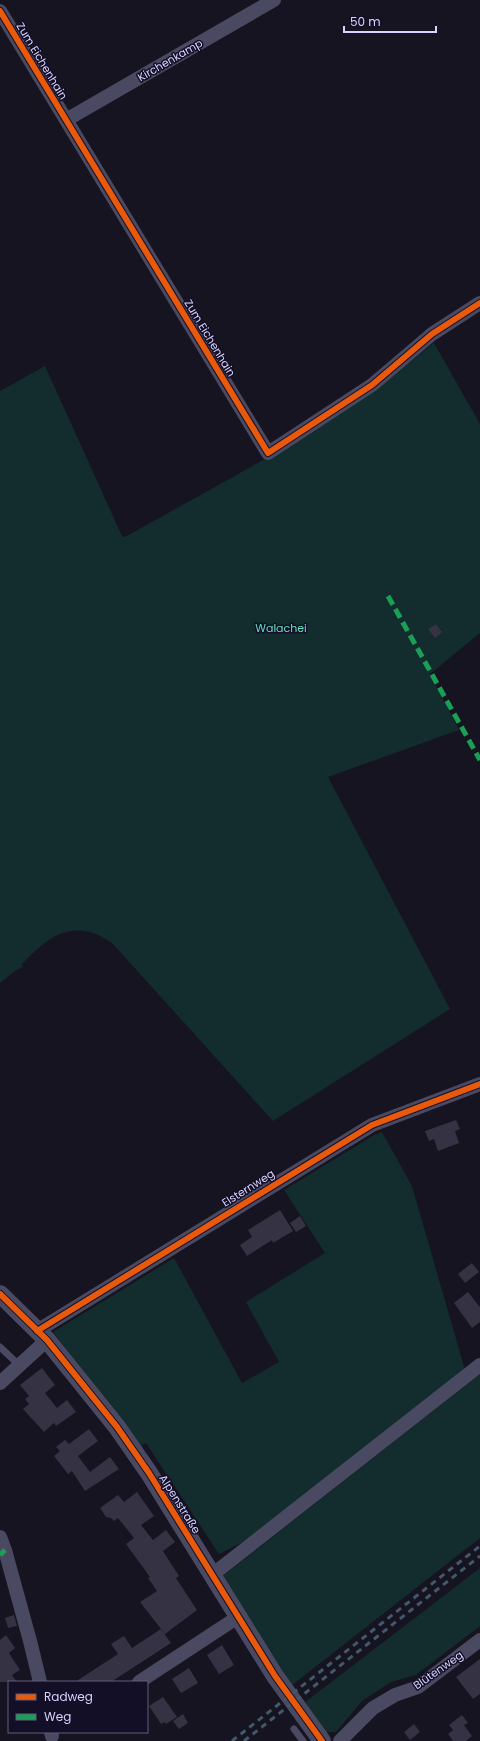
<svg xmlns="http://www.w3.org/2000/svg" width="480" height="1741" font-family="Poppins,sans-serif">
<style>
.green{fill:#132c2d}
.building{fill:#343243}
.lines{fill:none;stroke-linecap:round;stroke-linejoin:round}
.service{stroke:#4a4962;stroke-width:7}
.minor{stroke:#4a4962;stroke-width:14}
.tertiary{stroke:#4a4962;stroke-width:18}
.rail{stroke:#43596b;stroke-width:3;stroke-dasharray:6 5;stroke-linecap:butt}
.quiet{stroke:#1a9f57;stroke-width:5;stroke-dasharray:10 5;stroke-linecap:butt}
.cycleway-casing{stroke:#130f26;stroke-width:8}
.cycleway{stroke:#e8590c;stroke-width:6}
.labels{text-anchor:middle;stroke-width:3;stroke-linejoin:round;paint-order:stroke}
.street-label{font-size:11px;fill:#d9d4ff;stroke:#130f26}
.park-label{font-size:11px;fill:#5fe0c0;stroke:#130f26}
</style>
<rect width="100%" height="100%" fill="#161421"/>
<path class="green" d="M434 343 480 424V633L430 674 459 730 328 777 450 1009 273 1121 112 943C107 940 100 935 93 933 62 923 41 945 22 964L23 967 16 970 0 983V391L45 366 122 536 125 537 290 445 372 392Z
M382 1132 412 1186 465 1370 249 1539 219 1554 146 1443 140 1446 53 1332 174 1258 242 1383 279 1362 246 1302 325 1253 284 1190 374 1135Z
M480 1374V1538L291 1686 223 1576Z
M480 1568V1626L416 1675 391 1682 362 1701 336 1732H325L304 1703Z"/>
<path class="building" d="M436 624 442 632 435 638 428 629Z
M456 1120 460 1129 455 1131 459 1143 438 1151 434 1139 429 1141 425 1131Z
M280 1210 293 1231 273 1243 272 1240 247 1256 240 1245 252 1237 248 1230Z
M300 1216 306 1226 296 1232 290 1223Z
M472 1263 479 1272 465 1283 458 1274Z
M468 1292 480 1307V1322L472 1328 454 1303Z
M42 1368 55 1385 45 1393 57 1408 67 1400 76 1412 56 1426 54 1423 44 1432 23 1409 29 1404 25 1399 29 1396 20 1385Z
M89 1429 98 1441 78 1456 90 1472 110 1457 119 1469 85 1491 72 1471 68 1474 54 1456 60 1451 56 1447 65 1440 69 1444Z
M137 1492 154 1516 141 1525 153 1540 166 1530 175 1542 163 1551 179 1576 176 1578 197 1610 165 1634 140 1602 157 1591 148 1578 150 1577 126 1544 134 1538 118 1518 114 1521 111 1518 106 1517 100 1508 118 1495 124 1502Z
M14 1615 17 1626 8 1628 5 1618Z
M161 1629 171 1643 111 1682H75L118 1654 111 1644 124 1636 132 1648Z
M6 1635 15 1648 9 1653 20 1670 12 1675 17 1682H0V1640Z
M222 1645 234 1665 219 1674 207 1655Z
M480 1659V1694L473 1699 456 1677Z
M189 1668 198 1683 181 1693 172 1679Z
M163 1697 177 1717 166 1724 165 1722 161 1724 149 1706Z
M183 1714 188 1723 179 1729 173 1721Z
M462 1715 468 1723 464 1725 472 1736 466 1741H453L448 1734 453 1730 449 1725Z
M414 1724 420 1732 410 1740 404 1732Z"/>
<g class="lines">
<path class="service" d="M0 1347 19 1365
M294 1729 303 1741"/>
<path class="minor" d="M0 11 268 453 372 385 432 334 480 303
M66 120 274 0
M37 1331 372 1125 480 1084
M0 1383 47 1340
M0 1537 5 1550 30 1641 40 1682
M212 1575 480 1365
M139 1682 238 1617
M51 1732 52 1736
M340 1741 373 1708 395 1695 418 1687 480 1640"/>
<path class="tertiary" d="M0 1294 47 1340 117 1427 149 1473 275 1676 322 1741"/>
<path class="rail" d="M232 1741 480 1546
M244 1741 480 1556"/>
<path class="quiet" d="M388 596 480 760
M0 1555 5 1550"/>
<g class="cycleway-casing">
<path id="cycleway" d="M0 11 268 453 372 385 432 334 480 303
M0 1294 47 1340 117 1427 149 1473 275 1676 322 1741
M37 1331 372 1125 480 1084"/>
</g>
<use href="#cycleway" class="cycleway"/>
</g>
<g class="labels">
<g class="street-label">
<text transform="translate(170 60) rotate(-30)" y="4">Kirchenkamp</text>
<text transform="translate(42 61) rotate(59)" y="4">Zum Eichenhain</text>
<text transform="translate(210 338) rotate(59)" y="4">Zum Eichenhain</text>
<text transform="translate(248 1188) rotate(-32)" y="4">Elsternweg</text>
<text transform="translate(180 1504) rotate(58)" y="4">Alpenstraße</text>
<text transform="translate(438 1670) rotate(-35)" y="4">Blütenweg</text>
</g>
<g class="park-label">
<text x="281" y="632">Walachei</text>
</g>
</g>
<rect x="8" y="1681" width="140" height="52" fill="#130f26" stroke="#625e7d"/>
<rect x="16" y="1694" width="20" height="6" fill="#e8590c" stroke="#625e7d"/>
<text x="44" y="1701" font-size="12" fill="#d9d4ff">Radweg</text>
<rect x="16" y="1714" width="20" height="6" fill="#1a9f57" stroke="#625e7d"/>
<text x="44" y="1721" font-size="12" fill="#d9d4ff">Weg</text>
<path d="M344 26v6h92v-6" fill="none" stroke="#d9d4ff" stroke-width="2"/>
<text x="350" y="26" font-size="12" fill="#d9d4ff" stroke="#130f26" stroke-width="3" paint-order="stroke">50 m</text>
</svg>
